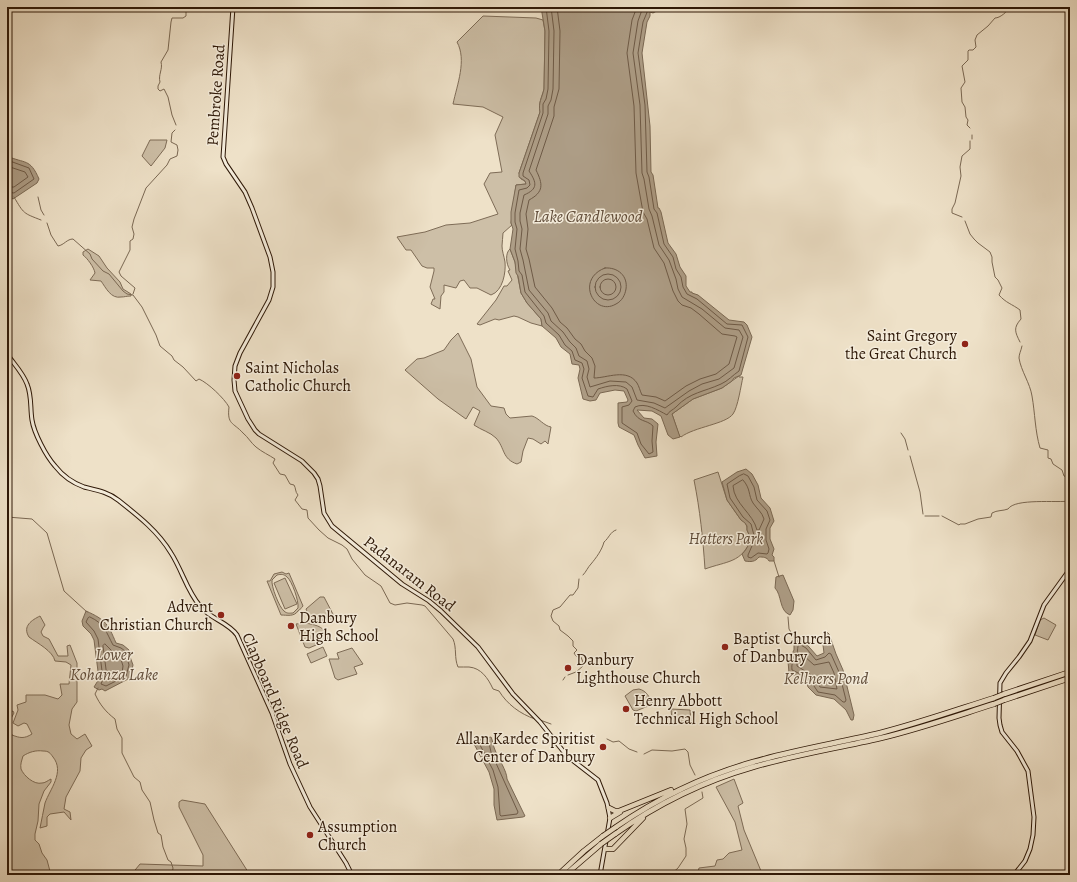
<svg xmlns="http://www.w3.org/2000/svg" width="1077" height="882" font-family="Alegreya,serif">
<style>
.green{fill:#cdbfa7;stroke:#7e6c57;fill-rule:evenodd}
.water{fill:#ad9d86;stroke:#7a6853}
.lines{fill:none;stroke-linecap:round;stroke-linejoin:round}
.shore{stroke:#6e5a46;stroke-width:1}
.stream{stroke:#7a6853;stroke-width:1}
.secondary-casing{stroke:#2e1807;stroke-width:5}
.motorway-casing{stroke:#2e1807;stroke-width:6}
.secondary{stroke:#f4ecdb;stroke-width:3}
.motorway{stroke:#eee1c8;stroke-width:4.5}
.motorway-bridge-casing{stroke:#2e1807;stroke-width:6;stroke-linecap:butt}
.motorway-bridge{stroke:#eee1c8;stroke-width:4.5}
.poi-dot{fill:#8f2418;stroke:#f4ecdb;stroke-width:1.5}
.labels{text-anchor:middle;stroke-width:3;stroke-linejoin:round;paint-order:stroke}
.street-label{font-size:16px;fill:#2e1807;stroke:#f4ecdb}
.poi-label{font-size:16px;fill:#2e1807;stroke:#f4ecdb;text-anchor:start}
.park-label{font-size:16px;font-style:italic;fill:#5e4a37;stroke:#f4ecdb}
.water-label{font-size:17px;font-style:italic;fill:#614d3a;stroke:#f4ecdb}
</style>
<rect width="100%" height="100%" fill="#eee1c8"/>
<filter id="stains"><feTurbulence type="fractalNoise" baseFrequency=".005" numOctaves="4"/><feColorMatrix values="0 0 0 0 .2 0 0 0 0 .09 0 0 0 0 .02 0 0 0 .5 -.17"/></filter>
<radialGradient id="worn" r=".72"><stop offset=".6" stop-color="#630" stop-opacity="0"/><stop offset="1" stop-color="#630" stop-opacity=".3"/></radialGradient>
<path class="green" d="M483 16 536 18 543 20 545 31 544 89C542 97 538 103 540 112L519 173 521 179 525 181 526 184 516 185 511 223 512 225 503 233C503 237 502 242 502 246 502 251 504 256 505 262 506 272 503 291 491 295L477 288H470L464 280 460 281 456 288 444 285V292L441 296 440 309 431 304 433 299H435L430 287 434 271V268H427L422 266 411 250H406L397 237 425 232 446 225 470 223 498 214 484 184 490 173 502 172 495 135 503 117 483 107 453 104C457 85 467 60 457 42Z
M150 140H167L165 148 151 166 142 156Z
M88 249 99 256 107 268 120 282 123 289 131 294V296C126 296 125 297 121 297 111 299 106 288 101 281L90 280 95 273C94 267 87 258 83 255V252Z
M510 249 515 262 521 293 527 303 541 319 542 326 531 323 518 317 514 316 499 320 495 319 480 325 477 324 496 300 504 286H507L512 280 508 271 510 270C506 264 505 253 510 249Z
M458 333 471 359 477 387 491 406 504 408 506 414 510 418 532 416C539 418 544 426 551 427L548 444 545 441 541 444 533 439 528 438 523 451 521 462 517 464C502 459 505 448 496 438 490 432 481 430 474 425L480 411 473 407 466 419 438 399 405 370 417 359 424 358 444 350 451 340Z
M739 376V377H743C741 385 738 407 733 414 726 424 694 427 681 437L679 435 672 414 693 399 722 388Z
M718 472 727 500 741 520 745 522 747 527V530L751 539C742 563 727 561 705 569 703 539 700 510 694 480Z
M282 572 286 574 289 573 303 606C301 608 300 610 298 611 294 617 287 615 281 615L267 581H270L274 574ZM277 575C281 574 284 574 287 577 292 581 299 601 298 608L293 613C290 613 287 614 284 611 279 607 271 586 272 580Z
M285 578 297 604 285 609 274 583Z
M320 597H324L335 618C323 621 311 623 306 609Z
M40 616 45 625 43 628 41 632 43 636 49 639 58 656H68L67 646 70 645 77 663V702L72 709 69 725 71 734 77 739 85 734 92 746 86 750 81 758 80 771 66 797 64 809 70 812 71 820 64 812 50 814 47 817V826L40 828C42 820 43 811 45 803 50 789 65 772 53 757 50 753 49 751 43 751 36 750 29 752 23 756 22 760 20 764 21 769 24 776 34 785 42 783 45 783 47 781 51 779V782L44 791 39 804 38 821 35 834V840L39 844 42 853 47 860 51 875H7V713L13 711 14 713 8 724 12 735C20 738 24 739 32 734L27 724 24 723 18 726 13 723 18 710 17 705 26 702V695H45L58 699 62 695 60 684H69L71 665 66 662 55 661C53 651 37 643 29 637 22 626 32 620 40 616Z
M1044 618 1056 625 1048 640 1035 635 1040 620Z
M306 623C319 626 324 626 328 640L309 648 305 647 296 624Z
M323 647 327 656 311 663 307 654Z
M352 648 363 664 354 667 357 674 338 680 335 678 329 659H339L337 653Z
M639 689C647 691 649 697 653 704L636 711 633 710 625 696 633 690Z
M671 709 690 710 691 722 672 721Z
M734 779 743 803 738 806 744 830 761 871H748L751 875H697L699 868 715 866 717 860 723 859 729 853 742 850 735 822 716 787Z
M182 800 205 804 250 875H131L140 864 203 866V855L179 807V802Z"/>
<path class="water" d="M541 7H664L653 13 650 12V16L647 22 642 53 650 126 651 172 653 175 658 208H659L661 212 668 243 676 254 680 267 686 276V286L690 292H692V293L698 295 729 320 744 322 747 325 752 337 741 375 734 378 732 381 722 388 693 399 672 414 680 437 673 439 668 435 661 416 652 411 637 410 644 418 652 419 658 424 656 442 657 456 645 458 638 445 634 435 619 427 618 423V403L627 402 628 400 624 391 615 390 600 393 596 400 590 401 583 399 578 378 580 369 579 365 572 364 570 354 561 347 556 338 542 326 541 319 527 303 521 293 518 276 516 273 515 262 510 249 513 229 511 223V212L516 185 526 184 525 181 519 177V173L540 112C538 103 542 98 544 89L545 31Z
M7 156C25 164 30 158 39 179L37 183 13 199 7 195Z
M746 469 752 474 758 485 761 498 770 508 774 521 770 528V539L774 549 772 555 774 557V561H769C767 557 763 557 759 557 755 562 751 562 745 561L742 554C745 552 750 543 751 539L747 530V526L745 523 741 520 727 500 722 482 737 472Z
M783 575 794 601 793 610 790 615C779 611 782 595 775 588L776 577Z
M86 611C106 620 108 624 116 643L123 645 129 650V654L133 665 130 678 105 691 102 689 99 690 94 687 99 679 94 640 91 634 83 626 82 621Z
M827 632 829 634 836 654 843 670 854 715 853 720H851L846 710 834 699 816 695 808 687 807 683 802 681 796 675H790L789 673 788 661 794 650V642L802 639 817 656 824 653 823 645Z
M491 737C493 741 493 746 495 750 498 758 507 771 507 779L523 812 525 816 523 817 497 820 494 805V789L489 772 473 742 474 741Z"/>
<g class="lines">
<path class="shore" d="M546 7 549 31 548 89 546 99 543 104V113L523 173V176L529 180 530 185 527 188 519 190 515 213V222L517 229 515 249 518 261 519 271 522 275 525 292 544 316 546 323 559 335 565 345 572 351 575 360 582 363 584 369 582 378 588 396 593 397 598 389C607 386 619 383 627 389L632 401 629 405 622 407V423L637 433 641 444 649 454 653 452 652 441 653 426C646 419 639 423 633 411L635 407C645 402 658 410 667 415 669 411 673 410 676 407 690 392 704 392 721 384 728 381 733 375 739 371L748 337 742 325 727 324 697 299 687 294 683 287 681 277 676 269 673 257 664 244 657 213 654 209 649 177 647 172 645 105 638 53 643 22 648 10 654 7
M551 7 554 31 553 89 551 100 548 106V114L529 171C537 183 538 189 524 195L520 213V221L522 229 520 249 523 260 529 290 548 313 551 321 563 332 570 342 576 348 579 356 587 361 589 369 587 377 590 387 610 381 626 382 632 387 637 400 654 403 665 408 689 391 702 384 719 379 734 368 743 337 739 330 725 328 702 309 682 297 678 289 676 279 669 260 659 245 652 216 649 209 644 179 642 173 640 105 633 53 638 21 643 7
M557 7 560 31 559 89 554 107V116L536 170C543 184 544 192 529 200L526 214 528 229 526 249 529 259 535 287 552 308 560 322 567 328 575 339 581 344 585 351 592 358 595 366 594 378C607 378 627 368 637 383 639 386 640 391 642 395L656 397 665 401 686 386 700 379 716 374 729 364 737 337 735 336 722 334 699 314 691 308 682 305 678 301 673 291 664 263 654 248 647 219 643 212 636 173 634 106 627 53 632 20 637 7
M7 160 29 168 34 179 14 193 7 192
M7 166 25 172 28 177 14 187H7
M605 268C618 267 628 276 626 289 625 295 622 301 616 304 594 317 575 279 605 268Z
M595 287a13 13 0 1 1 26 0a13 13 0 1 1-26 0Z
M600 287a8 8 0 1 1 16 0a8 8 0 1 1-16 0Z
M744 474 748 476 754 487 757 500 767 511 770 520 766 529V540L769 549 768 553 767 554 758 553 751 558 748 557V555L755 539 751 524 743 517 730 498 727 484 739 476Z
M743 480C751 489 748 495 753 503 757 509 762 512 764 519L759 530H757C753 513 734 504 733 486Z
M90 617C105 624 106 632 113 645L121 648 125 651 129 665 126 676 106 686 101 684 103 679 98 639 94 631 86 622 88 618Z
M105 644 112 651 119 653 123 666 122 673 110 678 107 677 103 646Z
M799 644 806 648 816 660 825 657 829 653 831 654 839 672 846 700 845 702H843L835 695 818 692C815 688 813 684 810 680 809 679 795 671 792 670 791 662 794 661 797 654 798 650 797 647 799 644Z
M803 655 814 665 829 662 834 673 837 689 820 687 813 676 797 666V663Z
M487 742 489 743 491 752 518 812 517 814 501 816 500 815 498 787 493 770 480 745 481 743Z"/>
<path class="stream" d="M176 125 172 115 168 97 164 89 160 91 158 89V86L160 82C158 75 163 69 161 62L168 50 171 22 172 18H183L186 16V7
M970 128 967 125 968 120 966 117 965 107 962 102 961 88 965 82 962 66 968 60V51L969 50H973L976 47 975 40 977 35 988 26 995 18C1000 18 1007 12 1010 7
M972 139V135
M14 197C24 214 23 213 41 220
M38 197 41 210 44 215
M962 217 952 213V209L955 203 961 176 960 167 962 156 970 149V141
M965 221 970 234 974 239 978 243 990 252 992 257V262L995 277 998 280 1002 288 999 295C1006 303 1012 304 1020 310L1021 319C1013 328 1015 332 1020 342
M47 223 51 235 58 246C64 245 67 239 73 239L90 254 92 259 103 271 109 274 123 291 127 294 133 295 142 307 156 335 160 346 172 356 174 360 183 367 196 381 199 379C208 383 224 398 229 407 227 425 233 422 243 433 248 437 251 443 256 447 262 452 269 455 275 459L273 463 280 474 285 475 290 484 294 485C296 488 295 492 298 495L295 500 302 509 307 510 308 518 319 530 328 538 342 545 347 549 352 559 365 575 381 586 390 603 395 605 407 603 422 605 425 606 453 639C457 648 454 658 458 667 462 667 465 667 469 667 481 668 488 678 493 689L499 691C507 704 520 714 535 719
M133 294 135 288 121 276 119 272 130 250V241L133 239 134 234 132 227 134 219 146 188 167 165 170 159 177 156 178 150 177 145 171 142 172 133 175 130
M1022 346C1021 351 1019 354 1019 358 1021 371 1030 383 1032 396 1035 413 1035 431 1040 448L1048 450V458L1051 459 1053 464 1062 470 1064 476 1067 477 1070 488
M901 433 905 439 908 450
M910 456 920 492 923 514
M925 516H939
M942 516 959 525 960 524H965L978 519 991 517 992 513C997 510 1003 511 1008 509 1015 498 1057 503 1070 501
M7 517 32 519 47 533 64 591 87 612
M774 561 779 577
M583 575C586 572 588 567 591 564 596 558 602 550 604 542 609 538 610 532 616 530
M788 617 789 629 795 639
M568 675 576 672 583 666 584 665 581 657 576 656 574 653 577 650 573 646V641L568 636 560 630 559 626 553 621 551 616 553 610 560 607 570 595H573L578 588 579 579
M563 680 565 677
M98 688 95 694C100 705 106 712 115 719L117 729 122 738V753L134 777 140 782 142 790 150 802 154 820 158 833 161 835 163 847 168 860 171 862 173 868 172 875
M540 720 551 724
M607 739 613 742 619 741 629 749 637 752
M644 754 652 750 672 751 685 749 688 752 690 765 695 775
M670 875 678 868 686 856V848L684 839 687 824 685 809 703 798 702 792"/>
<g class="secondary-casing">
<path id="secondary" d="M233 7 223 157 226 164 245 192 252 208 270 257 273 272V287L269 300 240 353 235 366 234 380 235 391 248 419 255 430 259 434 302 461 314 473 318 479 320 486 324 513 332 526 402 584 429 601 441 611 478 647 513 694 540 722 567 756 598 780 607 803 610 818 600 875
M7 354C14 364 23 373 27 384 32 396 30 408 32 420 34 433 46 456 55 466 62 475 73 483 84 487 96 490 108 492 118 500 137 515 158 531 171 553 182 570 187 591 200 606 210 619 228 622 237 635L272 713 290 764 310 807 346 863 352 875
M1014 875 1025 861 1030 849 1033 835 1034 817 1028 771 1017 751 1002 732 1000 725 999 718 1000 683 1006 673 1019 657 1030 641 1044 605 1070 569"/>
</g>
<g class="motorway-casing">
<path id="motorway" d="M1004 694 1070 672
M1004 700 1070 678
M609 808 615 811H619L671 790
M610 818 620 812
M616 827C658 798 703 776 753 762 794 750 838 743 880 733 919 723 956 710 994 698
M615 834C657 804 704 781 753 767 795 755 838 748 881 738 919 729 956 716 994 704
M606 849H613L643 818
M558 875 584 851 603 836
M565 875 601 844"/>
</g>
<use href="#secondary" class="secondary"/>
<use href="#motorway" class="motorway"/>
<g class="motorway-bridge-casing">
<path id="motorway-bridge" d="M994 698 1004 694
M994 704 1004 700
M603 836 616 827
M601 844 615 834"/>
</g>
<use href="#motorway-bridge" class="motorway-bridge"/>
</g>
<g class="poi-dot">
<circle cx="965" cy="344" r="4"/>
<circle cx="237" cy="376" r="4"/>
<circle cx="221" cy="615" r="4"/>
<circle cx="291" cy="626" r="4"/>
<circle cx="725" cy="647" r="4"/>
<circle cx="568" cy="668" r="4"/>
<circle cx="626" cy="709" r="4"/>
<circle cx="603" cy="747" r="4"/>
<circle cx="310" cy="835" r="4"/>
</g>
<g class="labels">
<g class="street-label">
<text transform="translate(215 95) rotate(-86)" y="6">Pembroke Road</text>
<text transform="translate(410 573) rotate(38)" y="6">Padanaram Road</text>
<text transform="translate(276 700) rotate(67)" y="6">Clapboard Ridge Road</text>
</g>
<g class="poi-label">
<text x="957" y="341" text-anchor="end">Saint Gregory<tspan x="957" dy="18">the Great Church</tspan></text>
<text x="245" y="373">Saint Nicholas<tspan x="245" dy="18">Catholic Church</tspan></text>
<text x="213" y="612" text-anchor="end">Advent<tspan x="213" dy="18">Christian Church</tspan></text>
<text x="299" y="623">Danbury<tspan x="299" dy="18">High School</tspan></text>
<text x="733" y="644">Baptist Church<tspan x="733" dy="18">of Danbury</tspan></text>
<text x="576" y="665">Danbury<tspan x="576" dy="18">Lighthouse Church</tspan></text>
<text x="634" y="706">Henry Abbott<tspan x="634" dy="18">Technical High School</tspan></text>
<text x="595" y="744" text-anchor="end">Allan Kardec Spiritist<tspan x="595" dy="18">Center of Danbury</tspan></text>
<text x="318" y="832">Assumption<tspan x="318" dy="18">Church</tspan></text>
</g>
<g class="park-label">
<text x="726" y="544">Hatters Park</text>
</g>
<g class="water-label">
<text x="588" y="222">Lake Candlewood</text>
<text x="114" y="660">Lower<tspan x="114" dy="20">Kohanza Lake</tspan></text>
<text x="826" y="684">Kellners Pond</text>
</g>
</g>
<rect width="1077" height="882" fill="none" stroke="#eee1c8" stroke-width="24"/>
<rect x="8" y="8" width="1061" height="866" fill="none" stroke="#2e1807" stroke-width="2"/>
<rect x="12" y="12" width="1053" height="858" fill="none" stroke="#2e1807"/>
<rect width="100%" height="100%" filter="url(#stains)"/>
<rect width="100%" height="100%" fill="url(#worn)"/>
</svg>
